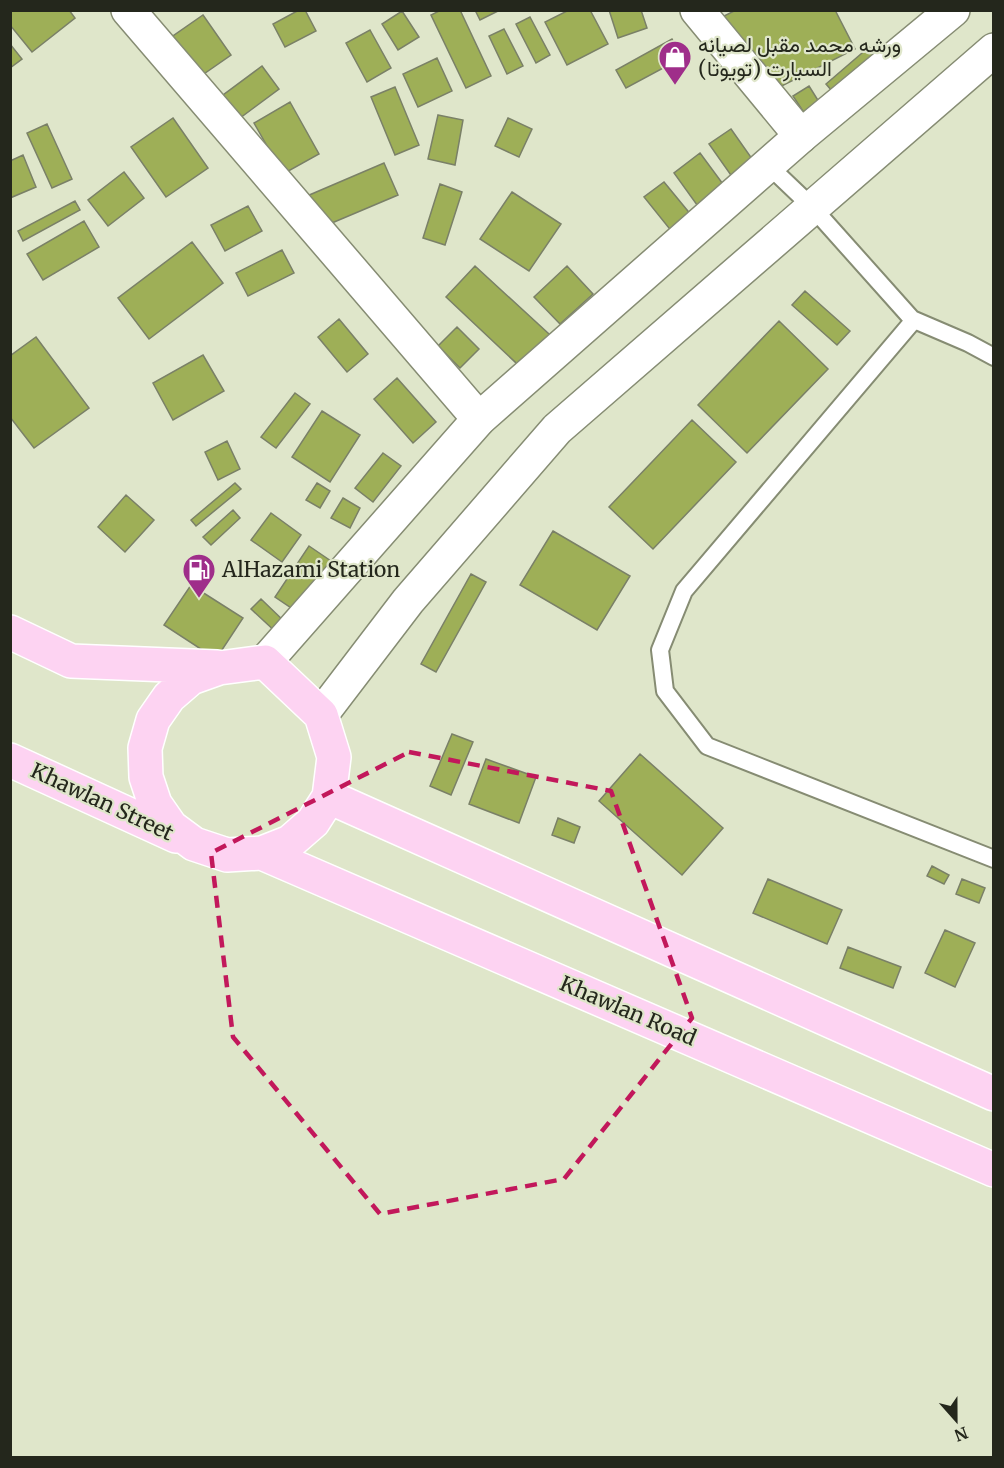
<svg xmlns="http://www.w3.org/2000/svg" width="1004" height="1468" font-family="Merriweather,Vazirmatn,serif">
<style>
.building{fill:#9eaf57;stroke:#7a8067;stroke-width:1.5}
.lines{fill:none;stroke-linecap:round;stroke-linejoin:round}
.lane-casing{stroke:#868c73;stroke-width:20}
.street-casing{stroke:#868c73;stroke-width:36}
.secondary-casing{stroke:#868c73;stroke-width:36}
.primary-casing{stroke:#fff;stroke-width:36}
.lane{stroke:#fff;stroke-width:16}
.street{stroke:#fff;stroke-width:33}
.secondary{stroke:#fff;stroke-width:33}
.primary{stroke:#fdd3f2;stroke-width:33}
.marked{fill:none;stroke:#c2185b;stroke-width:4.5;stroke-dasharray:12 8;stroke-linejoin:round}
.labels{text-anchor:middle;stroke-width:4.5;stroke-linejoin:round;paint-order:stroke}
.poi-label{font-size:21px;fill:#24271c;stroke:#dfe6ca;text-anchor:start}
.street-label{font-size:21px;fill:#24271c;stroke:#dfe6ca}
</style>
<rect width="100%" height="100%" fill="#dfe6ca"/>
<path class="building" d="M10 10H69L75 18 32 52 10 25Z
M299 10H305L316 31 285 47 273 24Z
M441 10H460L491 76 466 88 431 15Z
M475 10H500L480 20Z
M569 10H590L608 44 567 65 545 22Z
M609 10H641L647 28 618 38Z
M736 10H835L855 49 760 97 720 18Z
M402 11 419 37 398 50 382 24Z
M203 15 231 55 198 78 170 38Z
M530 17 550 55 536 63 516 24Z
M504 29 523 66 507 74 489 36Z
M370 30 391 68 367 82 346 43Z
M672 39 682 58 626 88 616 70Z
M10 44 22 59 10 68Z
M869 47 887 69 844 105 826 84Z
M437 58 452 91 418 107 403 74Z
M262 66 279 89 232 124 215 101Z
M809 86 831 121 816 131 793 96Z
M395 87 419 145 395 155 371 97Z
M290 102 319 154 283 174 254 123Z
M438 115 463 120 455 165 428 159Z
M173 118 208 168 166 197 131 147Z
M508 118 532 129 519 157 495 146Z
M47 124 72 179 52 188 27 133Z
M731 129 762 173 740 188 709 144Z
M700 153 737 203 710 223 674 173Z
M23 155 36 187 10 198V161Z
M384 163 398 195 313 231 300 199Z
M124 172 144 198 108 226 88 200Z
M664 182 701 227 681 243 644 197Z
M440 184 462 192 445 245 423 238Z
M512 192 561 224 529 271 480 239Z
M75 201 80 210 23 241 18 231Z
M248 206 262 231 225 251 211 225Z
M84 221 99 247 43 280 27 254Z
M192 242 223 283 149 339 118 298Z
M282 250 294 273 248 296 236 273Z
M475 266 561 345 531 377 446 297Z
M567 266 593 294 560 324 534 297Z
M805 291 850 331 837 345 792 305Z
M339 319 368 354 347 372 318 337Z
M779 321 828 369 747 453 698 405Z
M457 327 479 349 460 368 438 346Z
M36 337 89 408 34 448 10 417V356Z
M203 355 224 391 173 420 153 383Z
M397 378 436 422 413 443 374 399Z
M295 393 310 404 276 448 261 437Z
M322 411 360 435 330 482 292 457Z
M692 420 736 462 653 549 609 507Z
M227 441 240 469 218 480 205 452Z
M383 453 401 466 373 502 355 488Z
M235 483 241 489 196 526 191 520Z
M317 483 330 491 320 508 306 500Z
M126 495 154 520 125 552 98 527Z
M343 498 360 508 350 528 331 518Z
M233 510 240 518 211 545 203 537Z
M271 513 301 535 282 562 251 540Z
M553 531 630 576 597 630 520 585Z
M309 546 350 574 315 624 275 597Z
M471 574 486 582 436 672 421 664Z
M191 585 243 618 216 659 164 625Z
M261 599 287 624 278 634 251 609Z
M452 734 473 742 451 795 430 786Z
M640 754 723 828 682 875 599 801Z
M486 759 536 777 519 823 469 804Z
M558 818 580 827 574 843 552 835Z
M932 866 949 875 944 884 927 876Z
M768 879 842 910 827 944 753 913Z
M962 879 985 888 979 903 956 894Z
M945 930 975 943 955 987 925 973Z
M848 947 901 967 893 988 840 968Z"/>
<g class="lines">
<g class="lane-casing">
<path id="lane" d="M768 165 812 207 912 319 968 343 994 357
M914 320 684 591 660 650 665 691 707 746 994 859"/>
</g>
<g class="street-casing">
<path id="street" d="M128 10 479 419
M697 10 801 136"/>
</g>
<g class="secondary-casing">
<path id="secondary" d="M265 662 479 419 801 136 953 10
M321 715 408 601 557 429 994 50"/>
</g>
<g class="primary-casing">
<path id="primary" d="M10 632 71 661 217 667
M265 662 321 715 334 757 329 797 313 822 290 842 262 853 227 855 194 844 171 827 155 804 146 777 145 748 153 720 169 697 191 678 219 668Z
M10 760 176 836
M329 797 994 1094
M262 853 994 1170"/>
</g>
<use href="#lane" class="lane"/>
<use href="#street" class="street"/>
<use href="#secondary" class="secondary"/>
<use href="#primary" class="primary"/>
</g>
<path class="marked" d="M409 752 611 791 692 1018 564 1179 380 1214 233 1037 211 853Z"/>
<defs>
<g id="shop-pin" transform="scale(1.725)"><path d="M0 17L-7.5 6A9.5 9.5 0 1 1 7.5 6Z" fill="#9f2e8a" stroke="#dfe6ca"/><path d="M-5-2.5h2.3a2.7 3.5 0 0 1 5.4 0H5L5.5 6h-11ZM-1.5-2.5h3a1.5 2.3 0 0 0-3 0Z" fill="#fff"/></g>
<g id="fuel-pin" transform="scale(1.725)"><path d="M0 17L-7.5 6A9.5 9.5 0 1 1 7.5 6Z" fill="#9f2e8a" stroke="#dfe6ca"/><path d="M-5.5-6h7V0h2V4h1.3V-2.5L3-4.5l.8-.8L6-3V5H2.5V1h-1V6h-7ZM-4.2-4.7v3.2H.2V-4.7Z" fill="#fff"/></g>
</defs>
<g fill-rule="evenodd">
<use href="#shop-pin" x="675" y="57"/>
<use href="#fuel-pin" x="199" y="570"/>
</g>
<g class="labels">
<g class="poi-label">
<text x="698" y="52">ورشه محمد مقبل لصيانه<tspan x="698" dy="24">السيارت (تويوتا)</tspan></text>
<text x="222" y="577">AlHazami Station</text>
</g>
<g class="street-label">
<text transform="translate(102 802) rotate(25)" y="7">Khawlan Street</text>
<text transform="translate(628 1011) rotate(23)" y="7">Khawlan Road</text>
</g>
</g>
<rect width="1004" height="1468" fill="none" stroke="#24271c" stroke-width="24"/>
<g transform="translate(956 1420) rotate(159)" stroke="#dfe6ca" stroke-width="4.5" paint-order="stroke">
<path d="M0-4.5L10 22L0 15L-10 22Z" fill="#24271c"/>
<text y="-9" font-size="16" font-weight="bold" text-anchor="middle" fill="#24271c">N</text>
</g>
</svg>
